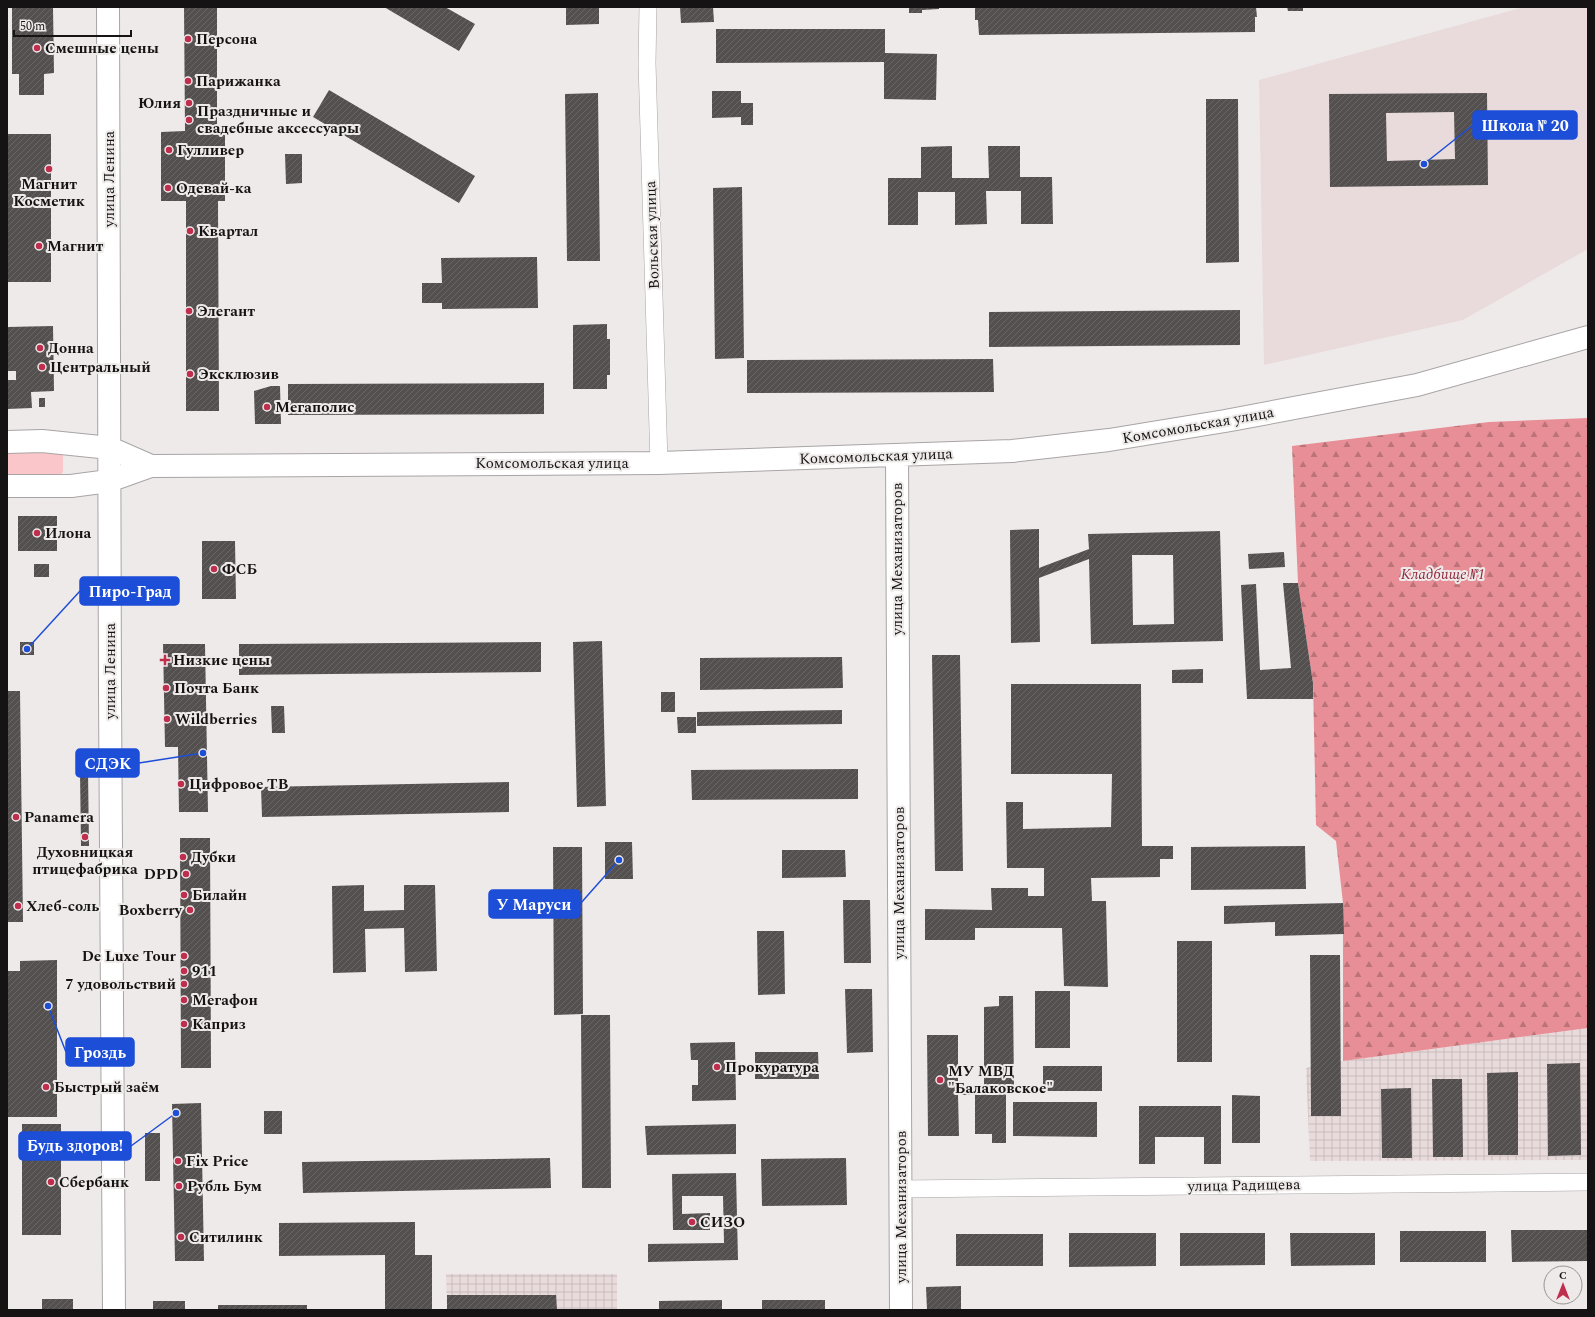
<svg xmlns="http://www.w3.org/2000/svg" width="1595" height="1317" font-family="Spectral,serif">
<style>
.built{fill:#e9dbdb}
.industrial{fill:url(#industrial-grid)}
.grass{fill:#fbc6c9}
.forest{fill:url(#forest-firs)}
.building{fill:url(#building-hatch);fill-rule:evenodd}
.lines{fill:none;stroke-linecap:round;stroke-linejoin:round}
.street-casing{stroke:#a9a4a5;stroke-width:18}
.secondary-casing{stroke:#a9a4a5;stroke-width:24}
.street{stroke:#fff;stroke-width:17}
.secondary{stroke:#fff;stroke-width:22}
.poi-dot{fill:#bf2f4d;stroke:#efeaea;stroke-width:1.5}
.labels{text-anchor:middle;stroke-width:4;stroke-linejoin:round;paint-order:stroke}
.poi-label{font-size:15px;font-weight:bold;fill:#151313;stroke:#efeaea;text-anchor:start}
.street-label{font-size:15px;fill:#151313;stroke:#efeaea}
.park-label{font-size:15px;font-style:italic;fill:#92293d;stroke:#efeaea}
.leader{fill:none;stroke:#1d4ed8;stroke-width:1.5}
.callout-dot{fill:#1d4ed8;stroke:#efeaea;stroke-width:1.5}
.callout{fill:#1d4ed8;stroke:#1d4ed8;stroke-width:1.5}
.callout-label{font-size:16px;text-anchor:middle;font-weight:bold;fill:#fff}
</style>
<defs>
<pattern id="industrial-grid" width="8" height="8" patternUnits="userSpaceOnUse"><rect width="8" height="8" fill="#e9dbdb"/><path d="M0 4h8M4 0v8" fill="none" stroke="#c7bbbb"/></pattern>
<pattern id="forest-firs" width="22" height="20" patternUnits="userSpaceOnUse"><rect width="22" height="20" fill="#e88e96"/><path d="M5 1l3.5 6h-7zM16 11l3.5 6h-7z" fill="#bb7379"/></pattern>
<pattern id="building-hatch" width="6" height="6" patternUnits="userSpaceOnUse"><rect width="6" height="6" fill="#545050"/><path d="M-1 1l2-2M0 6l6-6M5 7l2-2" fill="none" stroke="#686565"/></pattern>
</defs>
<rect width="100%" height="100%" fill="#efeaea"/>
<path class="built" d="M1524 7H1588V249L1463 320 1264 365 1259 80Z"/>
<path class="industrial" d="M1588 1028V1160L1310 1161 1306 1068 1343 1061Z
M446 1274H617V1310H447Z"/>
<path class="grass" d="M7 450 63 453V472L59 477H7Z"/>
<path class="forest" d="M1588 418V1028L1343 1061V903L1336 841 1316 825 1313 683 1298 583 1292 446 1489 422Z"/>
<path class="building" d="M12 7H53L54 73 44 74V95H19V74H12Z
M184 7H217V131H225V201H218L219 411H186V201H161V132L185 131Z
M384 7H445L475 24 459 51Z
M566 7H599V24L566 25Z
M680 7H713L714 22 681 23Z
M909 7H939V9L922 10V13H909Z
M975 7H1256L1257 17H1255V32L979 35 978 20H975Z
M1287 7H1303V11H1288Z
M716 29H885V53L937 54 936 100 884 99V62L716 63Z
M329 90 475 176 459 203 313 117Z
M712 91H741V103H753V125H741V117L712 118Z
M598 93 600 261H567L565 94Z
M1487 93 1488 185 1330 187 1329 94ZM1454 112 1455 159 1387 161 1386 113Z
M1206 99H1238L1239 262 1206 263Z
M8 134H51V282H7Z
M952 146V178H989L988 146H1020V177H1052L1053 224H1021V191H986L987 224 955 225V192H918V225H888V178H921V147Z
M285 154H302V183L286 184Z
M742 187 744 358 715 359 713 188Z
M537 257 538 308 442 309V303H422V283H442L441 258Z
M1240 310V345L989 347V312Z
M607 324V339H610V375H607V389H573V325Z
M53 326 54 391 31 392 32 408 7 409V380H16V371H7V327Z
M993 359 994 392 747 393V360Z
M544 383V414L288 415V384Z
M271 386H280L281 424H255L254 391Z
M39 398H45V407H39Z
M18 516H57V551H18Z
M1039 529V568L1089 549 1088 534 1220 531 1223 641 1091 644 1089 559 1039 578 1040 642 1011 643 1010 530ZM1132 555H1173L1174 624 1133 625Z
M202 541H235L236 599H202Z
M1284 552 1285 567 1249 569 1248 554Z
M34 564H49V577H34Z
M1283 583H1298L1313 683V699H1247L1241 585 1256 584 1260 670 1291 668Z
M602 641 606 806 577 807 573 642Z
M20 642H34V655H20Z
M541 642V672L239 675V644Z
M163 644H205L208 812H179L178 747H165Z
M932 655H960L963 871H935Z
M842 657 843 688 700 690V658Z
M1203 669V683H1172V670Z
M1011 684H1141L1142 846H1173V859H1160V877L1091 878 1092 901H1106L1108 987 1064 986 1062 928H975V940H925V909L992 910 991 888H1028V896H1044V868H1007L1006 802H1023V829L1111 827 1112 774H1011Z
M7 691H20L23 922H7Z
M661 692H675V712H661Z
M271 706H284L285 733H272Z
M842 710V724L697 726V712Z
M677 717H696V733H678Z
M858 769V799L692 800 691 770Z
M80 771H88L89 846H81Z
M509 782V812L262 817 261 787Z
M180 838H210L211 1068H181Z
M605 842H632L633 879H605Z
M1305 846 1306 889 1191 890V847Z
M553 847H582L583 1014 554 1015Z
M782 850H845L846 877 782 878Z
M364 885V911L404 910V885H435L437 971 405 972 404 928 365 929 366 972 333 973 332 886Z
M843 900H870L871 963H844Z
M1343 903 1344 934 1275 936V922L1224 924V906Z
M757 931H784L785 994 758 995Z
M1177 941H1212V1062H1177Z
M1310 955H1340L1341 1116H1311Z
M57 960V1117H7V971H20V961Z
M845 989H872L873 1052 847 1053Z
M1035 991H1070V1048H1035Z
M999 996H1013L1014 1089H1006V1143H992V1134H975V1095H958L959 1136H928L927 1035H958V1088H984V1007L999 1006Z
M581 1015H610L611 1188H582Z
M735 1042 736 1100 692 1101V1085H698V1060H691L690 1043Z
M755 1052H818L819 1079H755Z
M1580 1063 1581 1155 1548 1156 1547 1064Z
M1043 1066H1102V1091H1043Z
M1518 1072V1155H1488L1487 1073Z
M1432 1079H1462L1463 1157H1433Z
M1411 1088 1412 1158H1382L1381 1089Z
M1232 1095 1260 1096V1143H1232Z
M1013 1102H1097V1137L1013 1136Z
M201 1103 204 1261H175L172 1104Z
M1139 1106H1221V1164H1204V1137H1155V1164H1139Z
M264 1111H282V1134H264Z
M22 1124H61V1235H22Z
M736 1124V1154L647 1155 645 1126Z
M145 1133H160V1181H145Z
M550 1158 551 1188 303 1193 302 1162Z
M846 1158 847 1205 762 1206 761 1159Z
M736 1173 738 1260 648 1262V1244L724 1243 723 1196H682V1214L710 1213V1230H673L672 1174Z
M415 1222V1255H432V1310H385V1255L279 1256V1223Z
M1511 1230H1588V1261L1512 1262Z
M1400 1231H1486V1262H1400Z
M1069 1233H1156V1266L1069 1267Z
M1180 1233H1265V1265L1180 1266Z
M1290 1233H1375V1265L1291 1266Z
M956 1234H1043V1266H956Z
M961 1286V1310H927L926 1287Z
M447 1295H556L557 1310H447Z
M42 1299H73V1310H42Z
M722 1300V1310H659V1301Z
M762 1300H825V1310H762Z
M153 1301H185V1310H153Z
M218 1305H307V1310H218Z"/>
<g class="lines">
<g class="street-casing">
<path id="street" d="M648 7 647 63 659 463
M901 1189 1588 1182"/>
</g>
<g class="secondary-casing">
<path id="secondary" d="M108 7 110 695 114 1310
M7 442 42 441 110 448 151 466
M897 455 901 1310
M7 486H71L109 481 151 466 659 463 1012 451 1109 440 1225 421 1417 385 1588 337"/>
</g>
<use href="#street" class="street"/>
<use href="#secondary" class="secondary"/>
</g>
<g class="poi-dot">
<circle cx="188" cy="39" r="4"/>
<circle cx="37" cy="48" r="4"/>
<circle cx="188" cy="81" r="4"/>
<circle cx="189" cy="103" r="4"/>
<circle cx="189" cy="120" r="4"/>
<circle cx="169" cy="150" r="4"/>
<circle cx="49" cy="169" r="4"/>
<circle cx="168" cy="188" r="4"/>
<circle cx="190" cy="231" r="4"/>
<circle cx="39" cy="246" r="4"/>
<circle cx="189" cy="311" r="4"/>
<circle cx="40" cy="348" r="4"/>
<circle cx="42" cy="367" r="4"/>
<circle cx="190" cy="374" r="4"/>
<circle cx="267" cy="407" r="4"/>
<circle cx="37" cy="533" r="4"/>
<circle cx="214" cy="569" r="4"/>
<path d="M163 654h4v4h4v4h-4v4h-4v-4h-4v-4h4z"/>
<circle cx="166" cy="688" r="4"/>
<circle cx="167" cy="719" r="4"/>
<circle cx="181" cy="784" r="4"/>
<circle cx="16" cy="817" r="4"/>
<circle cx="85" cy="837" r="4"/>
<circle cx="183" cy="857" r="4"/>
<circle cx="186" cy="874" r="4"/>
<circle cx="184" cy="895" r="4"/>
<circle cx="18" cy="906" r="4"/>
<circle cx="190" cy="910" r="4"/>
<circle cx="184" cy="956" r="4"/>
<circle cx="184" cy="971" r="4"/>
<circle cx="184" cy="984" r="4"/>
<circle cx="184" cy="1000" r="4"/>
<circle cx="184" cy="1024" r="4"/>
<circle cx="717" cy="1067" r="4"/>
<circle cx="940" cy="1080" r="4"/>
<circle cx="46" cy="1087" r="4"/>
<circle cx="178" cy="1161" r="4"/>
<circle cx="51" cy="1182" r="4"/>
<circle cx="179" cy="1186" r="4"/>
<circle cx="692" cy="1222" r="4"/>
<circle cx="181" cy="1237" r="4"/>
</g>
<g class="labels">
<g class="poi-label">
<text x="196" y="44">Персона</text>
<text x="45" y="53">Смешные цены</text>
<text x="196" y="86">Парижанка</text>
<text x="181" y="108" text-anchor="end">Юлия</text>
<text x="197" y="116">Праздничные и<tspan x="197" dy="17">свадебные аксессуары</tspan></text>
<text x="177" y="155">Гулливер</text>
<text x="49" y="189" text-anchor="middle">Магнит<tspan x="49" dy="17">Косметик</tspan></text>
<text x="176" y="193">Одевай-ка</text>
<text x="198" y="236">Квартал</text>
<text x="47" y="251">Магнит</text>
<text x="197" y="316">Элегант</text>
<text x="48" y="353">Донна</text>
<text x="50" y="372">Центральный</text>
<text x="198" y="379">Эксклюзив</text>
<text x="275" y="412">Мегаполис</text>
<text x="45" y="538">Илона</text>
<text x="222" y="574">ФСБ</text>
<text x="173" y="665">Низкие цены</text>
<text x="174" y="693">Почта Банк</text>
<text x="175" y="724">Wildberries</text>
<text x="189" y="789">Цифровое ТВ</text>
<text x="24" y="822">Panamera</text>
<text x="85" y="857" text-anchor="middle">Духовницкая<tspan x="85" dy="17">птицефабрика</tspan></text>
<text x="191" y="862">Дубки</text>
<text x="178" y="879" text-anchor="end">DPD</text>
<text x="192" y="900">Билайн</text>
<text x="26" y="911">Хлеб-соль</text>
<text x="182" y="915" text-anchor="end">Boxberry</text>
<text x="176" y="961" text-anchor="end">De Luxe Tour</text>
<text x="192" y="976">911</text>
<text x="176" y="989" text-anchor="end">7 удовольствий</text>
<text x="192" y="1005">Мегафон</text>
<text x="192" y="1029">Каприз</text>
<text x="725" y="1072">Прокуратура</text>
<text x="948" y="1076">МУ МВД<tspan x="948" dy="17">"Балаковское"</tspan></text>
<text x="54" y="1092">Быстрый заём</text>
<text x="186" y="1166">Fix Price</text>
<text x="59" y="1187">Сбербанк</text>
<text x="187" y="1191">Рубль Бум</text>
<text x="700" y="1227">СИЗО</text>
<text x="189" y="1242">Ситилинк</text>
</g>
<g class="street-label">
<text transform="translate(109 179) rotate(-90)" y="5">улица Ленина</text>
<text transform="translate(652 235) rotate(-92)" y="5">Вольская улица</text>
<text transform="translate(1198 425) rotate(-10)" y="5">Комсомольская улица</text>
<text transform="translate(876 456) rotate(-2)" y="5">Комсомольская улица</text>
<text x="552" y="468">Комсомольская улица</text>
<text transform="translate(897 559) rotate(-90)" y="5">улица Механизаторов</text>
<text transform="translate(110 671) rotate(-90)" y="5">улица Ленина</text>
<text transform="translate(899 883) rotate(-90)" y="5">улица Механизаторов</text>
<text transform="translate(1244 1185) rotate(-1)" y="5">улица Радищева</text>
<text transform="translate(901 1207) rotate(-90)" y="5">улица Механизаторов</text>
</g>
<g class="park-label">
<text x="1443" y="579">Кладбище №1</text>
</g>
</g>
<path class="leader" d="M1424 164L1473 125M27 649L80 591M203 753L139 763M619 860L580 904M48 1006L66 1052M176 1113L131 1146"/>
<g class="callout-dot">
<circle cx="1424" cy="164" r="4"/>
<circle cx="27" cy="649" r="4"/>
<circle cx="203" cy="753" r="4"/>
<circle cx="619" cy="860" r="4"/>
<circle cx="48" cy="1006" r="4"/>
<circle cx="176" cy="1113" r="4"/>
</g>
<g class="callout">
<rect x="1473" y="111" width="104" height="28" rx="4"/>
<rect x="80" y="577" width="99" height="28" rx="4"/>
<rect x="76" y="749" width="63" height="28" rx="4"/>
<rect x="489" y="890" width="91" height="28" rx="4"/>
<rect x="66" y="1038" width="68" height="28" rx="4"/>
<rect x="19" y="1132" width="112" height="28" rx="4"/>
</g>
<g class="callout-label">
<text x="1525" y="131">Школа № 20</text>
<text x="130" y="597">Пиро-Град</text>
<text x="108" y="769">СДЭК</text>
<text x="534" y="910">У Маруси</text>
<text x="100" y="1058">Гроздь</text>
<text x="75" y="1151">Будь здоров!</text>
</g>
<rect width="1595" height="1317" fill="none" stroke="#151313" stroke-width="16"/>
<g transform="translate(1563 1285)"><circle r="19" fill="#efeaea" stroke="#989494"/>
<path d="M0-3L7 15L0 10L-7 15Z" fill="#bf2f4d"/>
<text y="-6" font-size="11" font-weight="bold" text-anchor="middle" fill="#151313">С</text>
</g>
<path d="M14 30v6h117v-6" fill="none" stroke="#151313" stroke-width="2"/>
<text x="20" y="30" font-size="12" fill="#151313" stroke="#efeaea" stroke-width="3" paint-order="stroke">50 m</text>
</svg>
